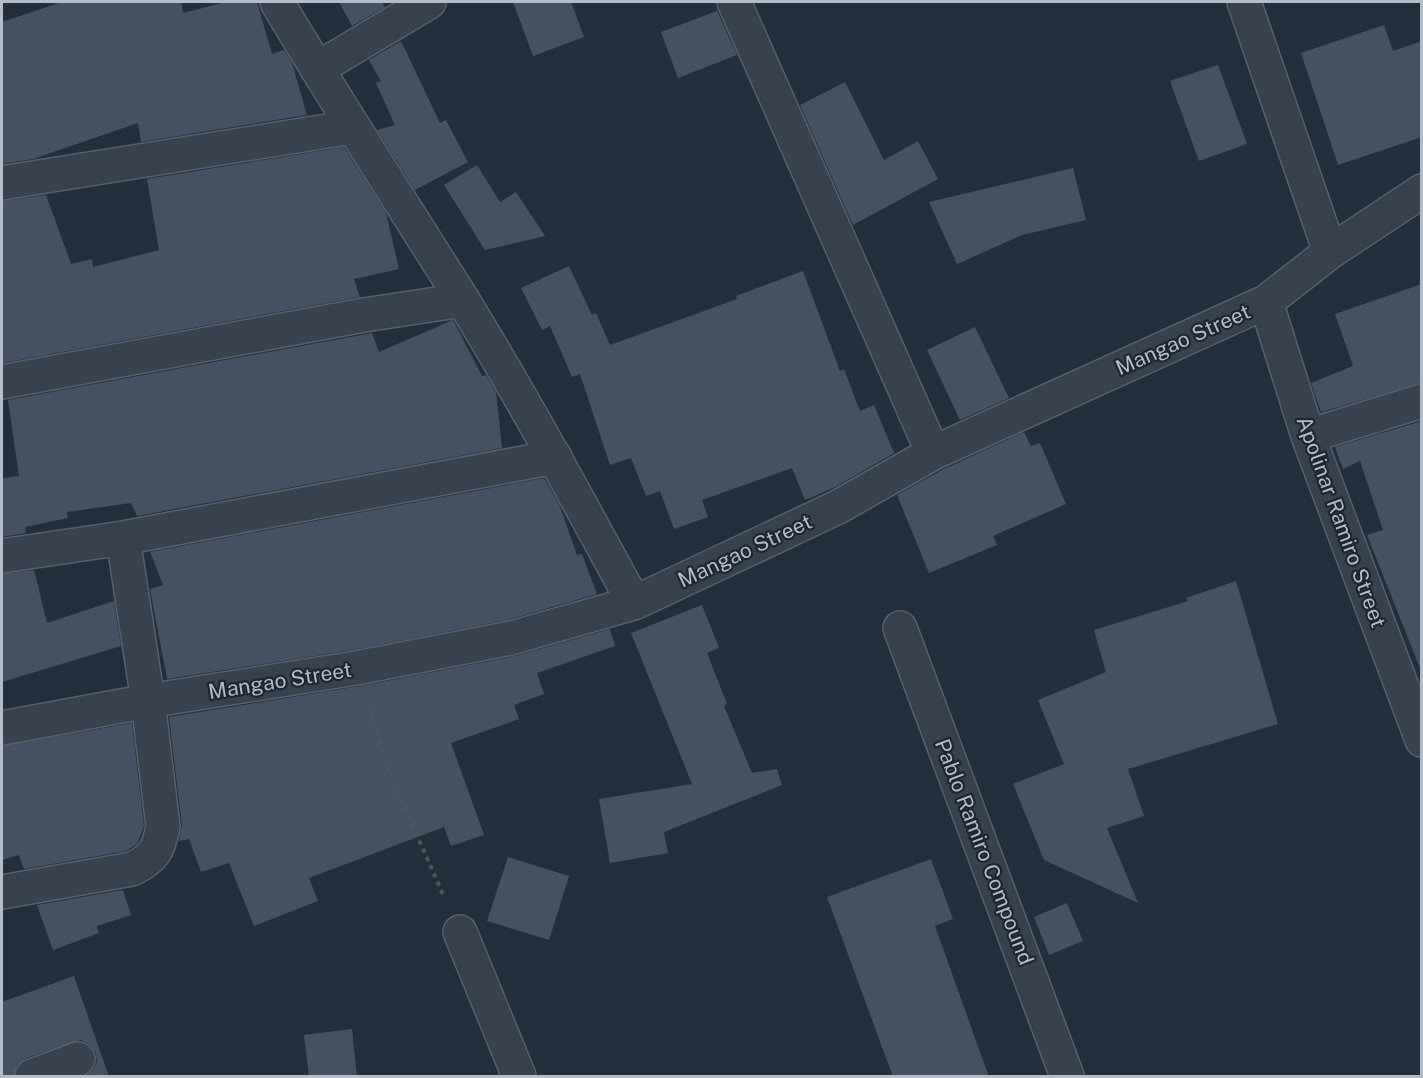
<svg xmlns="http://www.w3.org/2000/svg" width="1423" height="1078" font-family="'Public Sans',sans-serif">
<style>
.building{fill:#455162}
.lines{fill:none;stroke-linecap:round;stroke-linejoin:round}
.minor-casing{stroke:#565f6c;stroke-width:36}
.path{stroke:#44595c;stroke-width:4;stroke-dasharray:4.5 4.5;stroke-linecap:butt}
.minor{stroke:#38414e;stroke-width:33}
.labels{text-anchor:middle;stroke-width:4.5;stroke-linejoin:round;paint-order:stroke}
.street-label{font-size:21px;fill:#b4bcc9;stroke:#1d2633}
</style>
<rect width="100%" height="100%" fill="#242f3e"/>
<path class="building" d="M62 2H181L183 13 226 2H257L272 54 284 50 292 63 307 115 141 142 138 123 33 159 2 164V22Z
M339 2H382L385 7 352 26Z
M513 2H571L584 37 533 56Z
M717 11 737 55 678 78 661 32Z
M1384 25 1393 51 1422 41V137L1338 165 1301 53Z
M401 41 440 123 446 120 468 162 415 190 377 130 395 125 376 83 381 81 369 60Z
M1218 65 1247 144 1199 161 1170 81Z
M845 82 884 160 918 141 938 179 853 225 800 105Z
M344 147 386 213 399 269 354 279 360 297 3 363 2 201 46 195 71 264 92 259 93 267 159 250 147 179Z
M477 165 500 202 516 192 545 236 485 250 444 185Z
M1073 168 1086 220 1022 235 957 264 929 202Z
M569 266 592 315 596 313 610 345 737 299 736 296 803 271 840 371 844 369 860 411 874 405 894 453 835 487 805 500 792 468 702 500 708 517 674 529 660 491 646 496 631 458 610 465 580 374 572 377 550 326 542 330 521 288Z
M1422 284V383L1321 412 1311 383 1353 366 1335 314Z
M453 320 482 376 486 375 496 392 502 448 137 516 131 503 67 512 68 518 25 527 26 533 2 537V478L19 476 8 400 372 333 379 352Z
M975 327 1009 398 960 420 927 350Z
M1422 421V668H1420L1367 535 1383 530 1360 461 1343 469 1335 447Z
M1024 432 1031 446 1040 443 1066 504 993 536 997 545 929 573 897 495 942 470Z
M544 478 559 504 577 555 582 554 597 594 507 620 353 650 167 679 150 589 163 585 150 552Z
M34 570 47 623 114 601 121 646 2 682V574Z
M1236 581 1278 724 1128 769 1144 816 1107 828 1138 903 1044 860 1013 784 1064 764 1038 700 1106 672 1094 630 1188 601 1186 598Z
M702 605 719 648 707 653 727 704 724 706 752 773 777 769 782 785 664 832 668 853 610 863 599 799 692 784 631 633Z
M610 629 615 646 537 673 544 694 514 705 519 719 451 743 484 835 451 846 444 827 309 878 318 901 254 926 229 863 201 872 189 839 179 841 182 825 169 717 360 686 515 656Z
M132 723 144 826 137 844 126 851 24 869 19 855 2 860V746Z
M508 857 569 876 549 940 487 921Z
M931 859 953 919 935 926 989 1077H893L827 897Z
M123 890 131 915 97 926 99 933 53 950 37 905Z
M1067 903 1083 941 1049 955 1034 917Z
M74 976 109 1077H85L93 1070 97 1062 96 1053 90 1045 81 1040 26 1058 17 1065 14 1077H2V1002Z
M352 1029 357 1077H309L304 1035Z"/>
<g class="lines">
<g class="minor-casing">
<path id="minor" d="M277 2C336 102 400 200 462 299 523 398 578 500 634 603
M734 2 933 453
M1244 2 1330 252
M317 69 429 2
M2 183 352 127
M1266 302 1308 436 1422 740
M2 382 364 315 463 300
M1308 436 1422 401
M2 556 123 538 555 457
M900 628 1067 1076
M2 728 148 701 356 668 511 638 634 603 838 507 933 453 1266 302 1330 252 1422 191
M2 892 132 869C154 858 158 851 163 827L148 701 123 538
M460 932 519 1076
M32 1076 78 1059"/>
</g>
<path class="path" d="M368 706 389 771 444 897"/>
<use href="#minor" class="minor"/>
</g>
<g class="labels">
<g class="street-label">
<text transform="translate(1183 340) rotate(-24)" y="7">Mangao Street</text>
<text transform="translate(1341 522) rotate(70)" y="7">Apolinar Ramiro Street</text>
<text transform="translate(745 551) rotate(-25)" y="7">Mangao Street</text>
<text transform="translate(280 681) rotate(-9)" y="7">Mangao Street</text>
<text transform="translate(984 852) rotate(69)" y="7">Pablo Ramiro Compound</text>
</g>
</g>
<rect width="1423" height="1078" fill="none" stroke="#b4bcc9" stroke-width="6"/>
</svg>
